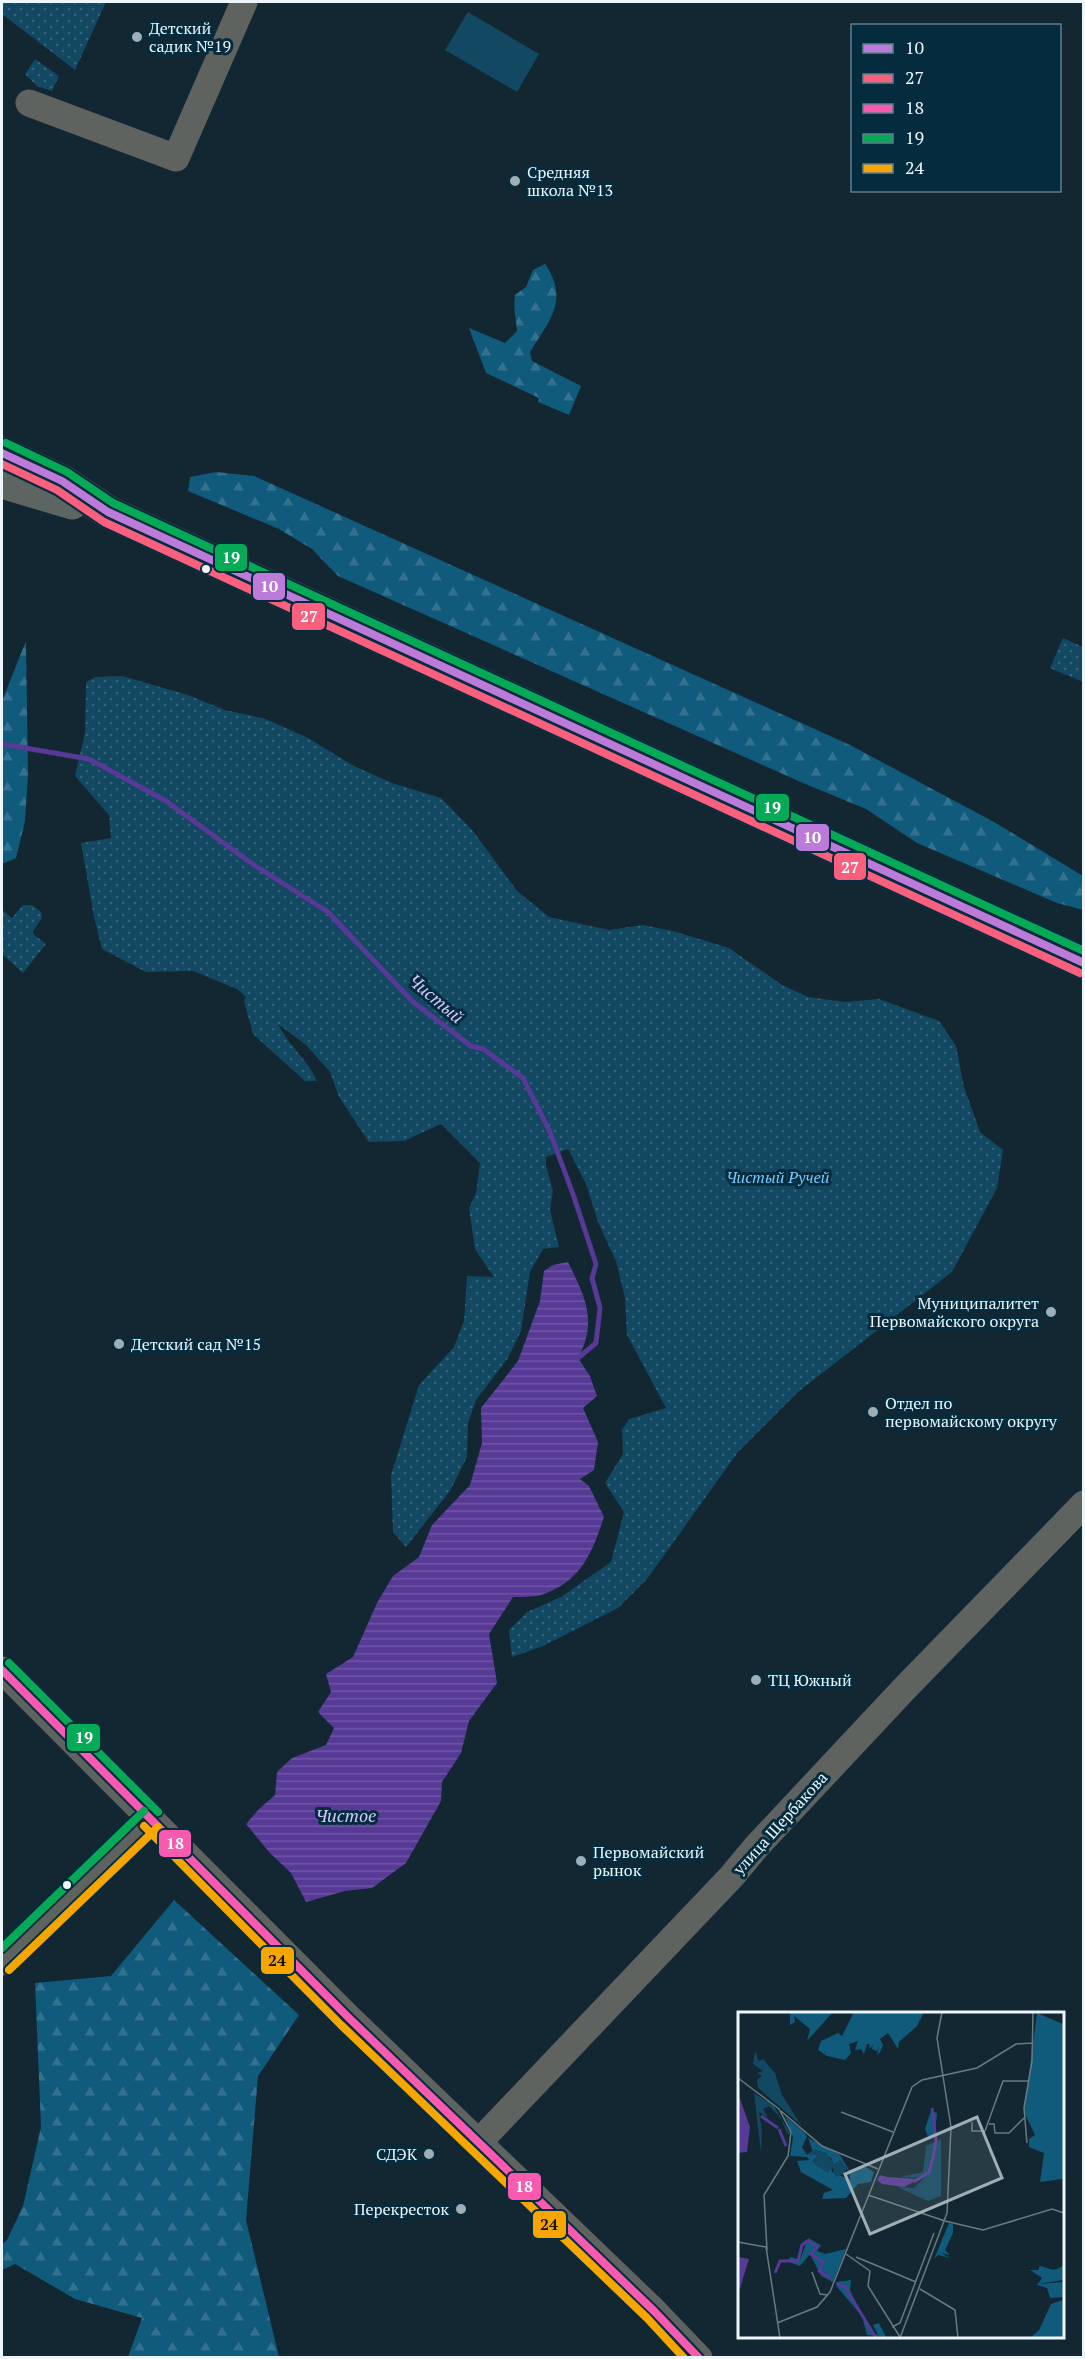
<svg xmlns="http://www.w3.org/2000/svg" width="1085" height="2359" font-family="'PT Serif',serif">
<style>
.grass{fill:url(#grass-dots)}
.forest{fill:url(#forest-firs)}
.garden{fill:#124861}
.water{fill:url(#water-rules)}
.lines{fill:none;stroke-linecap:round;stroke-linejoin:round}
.stream{stroke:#573996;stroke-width:5}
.minor{stroke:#5f6360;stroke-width:27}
.major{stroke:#5c6562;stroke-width:33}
.bus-1-casing{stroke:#052c3e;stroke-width:12}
.bus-2-casing{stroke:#052c3e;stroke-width:12}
.bus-3-casing{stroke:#052c3e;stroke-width:12}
.bus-4-casing{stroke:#052c3e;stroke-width:12}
.bus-5-casing{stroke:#052c3e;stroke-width:12}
.bus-1{stroke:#bd7bd9;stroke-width:8}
.bus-2{stroke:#f8607d;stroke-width:8}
.bus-3{stroke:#f75aaf;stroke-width:8}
.bus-4{stroke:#06aa56;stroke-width:8}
.bus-5{stroke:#f7a600;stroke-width:8}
.poi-dot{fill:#a0aeb5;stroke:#052c3e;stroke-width:2}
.bus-dot{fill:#ecf6fc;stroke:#052c3e;stroke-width:2}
.labels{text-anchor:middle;stroke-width:6;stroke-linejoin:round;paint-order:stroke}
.poi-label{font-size:16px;fill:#ecf6fc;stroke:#052c3e;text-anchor:start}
.park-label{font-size:16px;font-style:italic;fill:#71cbfd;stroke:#052c3e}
.street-label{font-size:16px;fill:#ecf6fc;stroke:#052c3e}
.water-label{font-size:18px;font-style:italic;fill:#d5c9fe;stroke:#052c3e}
.inset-river{fill:none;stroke:#573996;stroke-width:3}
.inset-road{fill:none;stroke:#697a82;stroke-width:1.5}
.view{fill:#a0aeb5;fill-opacity:0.15;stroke:#a0aeb5;stroke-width:3}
.inset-edge{fill:none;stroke:#ecf6fc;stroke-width:3}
.line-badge{stroke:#052c3e;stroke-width:2}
.badge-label{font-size:16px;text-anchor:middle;font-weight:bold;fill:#fff}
.pale-badge-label{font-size:16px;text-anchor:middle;font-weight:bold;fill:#111}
</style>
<defs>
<pattern id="grass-dots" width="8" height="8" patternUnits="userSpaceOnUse" patternTransform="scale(1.5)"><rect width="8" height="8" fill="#124861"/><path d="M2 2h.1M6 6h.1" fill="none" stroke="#356379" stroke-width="1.8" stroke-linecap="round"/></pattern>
<pattern id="forest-firs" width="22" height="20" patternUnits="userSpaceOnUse" patternTransform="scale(1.5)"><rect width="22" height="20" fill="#105a7b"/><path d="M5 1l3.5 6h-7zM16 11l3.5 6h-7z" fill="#33728f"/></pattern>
<pattern id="water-rules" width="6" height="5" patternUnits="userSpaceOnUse" patternTransform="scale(1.5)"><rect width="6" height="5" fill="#573996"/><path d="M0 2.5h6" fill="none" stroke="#6f56a6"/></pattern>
</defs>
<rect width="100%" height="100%" fill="#122731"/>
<path class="grass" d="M2 2H106L75 70 2 14Z
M35 59 59 76 52 91 37 86 25 74Z
M1063 638 1083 647V682L1050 668Z
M122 676 188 695 225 710 266 719 308 738 354 766 392 783 441 798 473 831 517 891 549 917 609 930 643 925 673 931 729 948 782 985 808 997 845 1002 879 999 939 1021 956 1046 964 1087 980 1132 1003 1150 997 1188 952 1272 798 1392 738 1452 647 1579 618 1608 543 1646 512 1657 509 1630 527 1612 561 1597 611 1562 624 1512 605 1483 623 1454 622 1430 629 1419 666 1408 627 1335 625 1298 616 1261 598 1222 586 1184 568 1149 546 1157V1166L553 1191 550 1210 559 1247 543 1249 530 1272 521 1331 508 1358 476 1400 468 1423 467 1457 450 1491 406 1547 393 1532 391 1475 419 1385 454 1347 464 1321 467 1276 494 1277 475 1249 469 1208 476 1193 480 1163 441 1124 404 1141 369 1142 339 1097 330 1072 306 1045 278 1024C288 1045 307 1059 317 1081H305L253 1034 244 1001 246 997 237 989 193 971 146 972 102 949 94 917 81 843 111 838 109 815 75 776 85 733 86 682 96 677Z
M23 905H32L41 912 42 918 32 933 46 944 23 973 2 954V910L12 918Z"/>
<path class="forest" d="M545 264C570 300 549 321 530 352L532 361 581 386 569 415 538 402 539 398 486 373 469 328 505 343 517 331C516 316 513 312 515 295L526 287 533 270Z
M216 472 254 476 850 745 994 822 1083 876V910L1057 903 917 843 866 809 803 783 338 576 312 549 279 529 188 491 190 477Z
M26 641 28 775 25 821 16 858 2 864V701Z
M174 1900 299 2015 258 2076 246 2220 279 2357H128L142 2318 75 2299 15 2264 2 2270V2245L7 2240 23 2206 41 2127 35 1983 111 1976Z"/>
<path class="garden" d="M468 12 539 54 517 92 445 50Z"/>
<path class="water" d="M568 1262C585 1297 598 1321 578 1358L590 1376 597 1396 583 1408 598 1442 594 1470 580 1479 589 1486 604 1517C592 1553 581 1582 541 1595 533 1597 522 1597 513 1597L489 1634 497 1683 469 1721 461 1753 442 1782 441 1801 406 1863 372 1888 345 1891 306 1902 291 1873 270 1853 246 1824 259 1809 275 1795 277 1772 292 1758 326 1745 334 1728 318 1712 331 1692 326 1674 353 1657 377 1603 393 1576 419 1557 432 1525 470 1485 482 1443 481 1408 518 1361 540 1301 544 1271 553 1265Z"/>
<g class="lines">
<path class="stream" d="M2 744 89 759 166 801 251 863 328 912 413 1002 471 1046 483 1049 523 1078 550 1132 574 1197 596 1264 592 1278 600 1308 596 1343 578 1358"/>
<path class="minor" d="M29 103 176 158 244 2
M2 1670 348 2017 654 2311 699 2358
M2 1962 151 1819
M478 2143 732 1876 757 1846 904 1689 1084 1504"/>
<path class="major" d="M2 453 62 481 108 512 1084 963
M2 482 72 503"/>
<g class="bus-1-casing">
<path id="bus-1" d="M2 453 62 481 108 512 1084 963"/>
</g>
<g class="bus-2-casing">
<path id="bus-2" d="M2 464 57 490 104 522 1080 973"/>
</g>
<g class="bus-3-casing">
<path id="bus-3" d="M2 1670 348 2017 654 2311 699 2358"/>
</g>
<g class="bus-4-casing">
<path id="bus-4" d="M6 443 67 472 113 503 1084 951
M9 1663 158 1812
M2 1948 144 1811"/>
</g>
<g class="bus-5-casing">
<path id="bus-5" d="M144 1826 341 2025 647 2318 684 2358
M9 1970 158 1827"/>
</g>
<use href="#bus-1" class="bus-1"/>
<use href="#bus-2" class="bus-2"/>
<use href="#bus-3" class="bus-3"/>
<use href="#bus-4" class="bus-4"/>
<use href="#bus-5" class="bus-5"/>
</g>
<g class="poi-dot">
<circle cx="137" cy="37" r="6"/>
<circle cx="515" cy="181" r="6"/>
<circle cx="1051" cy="1312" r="6"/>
<circle cx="119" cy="1344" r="6"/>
<circle cx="873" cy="1412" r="6"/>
<circle cx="756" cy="1680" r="6"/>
<circle cx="581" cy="1861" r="6"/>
<circle cx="429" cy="2154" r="6"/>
<circle cx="461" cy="2209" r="6"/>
</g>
<g class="bus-dot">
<circle cx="206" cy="569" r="5"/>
<circle cx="67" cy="1885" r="5"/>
</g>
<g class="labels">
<g class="poi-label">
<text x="149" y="34">Детский<tspan x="149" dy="18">садик №19</tspan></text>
<text x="527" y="178">Средняя<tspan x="527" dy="18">школа №13</tspan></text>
<text x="1039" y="1309" text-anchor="end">Муниципалитет<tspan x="1039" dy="18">Первомайского округа</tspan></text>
<text x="131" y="1350">Детский сад №15</text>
<text x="885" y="1409">Отдел по<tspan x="885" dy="18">первомайскому округу</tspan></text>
<text x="768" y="1686">ТЦ Южный</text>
<text x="593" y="1858">Первомайский<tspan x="593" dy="18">рынок</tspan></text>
<text x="417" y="2160" text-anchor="end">СДЭК</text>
<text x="449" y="2215" text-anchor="end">Перекресток</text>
</g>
<g class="park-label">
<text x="778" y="1183">Чистый Ручей</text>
</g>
<g class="street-label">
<text transform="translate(780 1823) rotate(-48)" y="6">улица Щербакова</text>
</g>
<g class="water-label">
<text transform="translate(436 999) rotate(40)" y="6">Чистый</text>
<text x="346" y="1822">Чистое</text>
</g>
</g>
<g transform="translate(738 2012)">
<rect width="326" height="326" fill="#122731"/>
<path d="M17 39 21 49 25 47 37 61 44 83 63 113 20 76 19 68 24 64 19 61 25 59 15 52ZM16 81 36 94 52 121 50 123 42 105 31 94 25 97 30 106 21 100 24 119 23 141ZM203 127V184L190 189 159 175 176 176 186 166 162 165 185 160 188 134Z" fill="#124861"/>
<path d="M52 0H95L69 29 72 17 56 4 57 10 52 13ZM116 0H186L179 14 161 30 160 37 150 21 142 27 145 33 142 40 139 43 141 34 139 39 134 37 135 32 132 37 131 32H129L126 42 123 37 117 38 120 29 111 32 113 41 107 48 89 44 80 38 83 29 100 21 104 24ZM299 1 325 12V167L302 170 306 141 291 135V127L297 123 286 100ZM193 99 199 101 197 121 203 122 191 127 187 117ZM47 104 66 120 69 125 64 135 69 143H80L75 149 78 153 87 158 93 154 94 160 112 168V160L101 149 96 153 93 146 75 140 70 126 102 143 111 158 128 155 136 160 133 170 120 172 108 186 84 187 86 181 95 178 63 160 59 149 71 148 69 145 52 144 55 125ZM211 211 215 212V221L207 238 212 243 203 241 212 246 200 243 196 247ZM70 226 83 233 79 239 87 242 108 237 95 270 83 264 72 242 62 254 48 249 53 245 62 248ZM302 254 316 258 325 254V268L300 272 325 270V285L312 286 309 276 299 273 304 266 292 258H300ZM113 268 112 278 121 298 137 322 140 323 135 313 141 311 148 325 129 323 124 304 99 275 98 270ZM325 288V325H293L301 318 313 292Z" fill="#105a7b"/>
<path d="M77 137 88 141 97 153 102 147 109 157 106 162 98 165 94 155 90 161 78 153 75 149 80 143H68Z" fill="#124861"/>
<path d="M0 81 12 115 9 140 0 141ZM142 163 149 165 181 167 166 175 144 172 139 168ZM0 245 11 247 0 283Z" fill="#573996"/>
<path class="inset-river" d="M23 104 40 116M41 117 48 134M176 170 191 160 195 146 198 128 194 96M37 261 42 249H60L64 233 69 229 79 234 73 242 85 250 81 259 93 266M99 272 107 275 138 326"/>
<path class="inset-road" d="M0 66 41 97 53 120 50 144 26 183 29 238M43 99 84 134 140 157M103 100 155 120M234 110V119H247L265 69H290M251 112H256L257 121H271L286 106M289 131 286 96 294 49 295 0M130 183 207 209M207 209 245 218 314 197 326 201M0 230 28 235 42 326M108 242 132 259 130 274 162 325M118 245 178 270M74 260 82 282 90 283M182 277 217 298 220 326M39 311 79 295 92 280 174 75 184 68 239 56 278 32 295 31M154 315 162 311 196 221M162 326 209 201 213 115 199 26 204 0"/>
<path class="view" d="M239 105 264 166 132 222 107 162Z"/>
<rect width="326" height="326" class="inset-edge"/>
</g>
<g class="line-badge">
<rect x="214" y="543" width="34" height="29" rx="6" fill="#06aa56"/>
<rect x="252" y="572" width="34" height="29" rx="6" fill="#bd7bd9"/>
<rect x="291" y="602" width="35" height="29" rx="6" fill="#f8607d"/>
<rect x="755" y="793" width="35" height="29" rx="6" fill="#06aa56"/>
<rect x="795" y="823" width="35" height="29" rx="6" fill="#bd7bd9"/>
<rect x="833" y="852" width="34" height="29" rx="6" fill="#f8607d"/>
<rect x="66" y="1723" width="35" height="29" rx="6" fill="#06aa56"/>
<rect x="158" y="1829" width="34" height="29" rx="6" fill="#f75aaf"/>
<rect x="260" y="1946" width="35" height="29" rx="6" fill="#f7a600"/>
<rect x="507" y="2172" width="35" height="29" rx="6" fill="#f75aaf"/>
<rect x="532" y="2210" width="35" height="29" rx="6" fill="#f7a600"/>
</g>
<g class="badge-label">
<text x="231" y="563">19</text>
<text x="269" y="592">10</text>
<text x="309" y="622">27</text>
<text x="772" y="813">19</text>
<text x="812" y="843">10</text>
<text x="850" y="873">27</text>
<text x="84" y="1743">19</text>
<text x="175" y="1849">18</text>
<text x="524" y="2192">18</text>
</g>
<g class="pale-badge-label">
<text x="277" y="1966">24</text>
<text x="549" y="2230">24</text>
</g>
<rect width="1085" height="2359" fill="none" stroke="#ecf6fc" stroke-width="6"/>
<rect x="851" y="24" width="210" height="168" fill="#052c3e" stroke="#617d8a" stroke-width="1.5"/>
<rect x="863" y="44" width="30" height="9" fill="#bd7bd9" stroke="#617d8a" stroke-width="1.5"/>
<text x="905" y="54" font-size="18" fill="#ecf6fc">10</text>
<rect x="863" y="74" width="30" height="9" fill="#f8607d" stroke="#617d8a" stroke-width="1.5"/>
<text x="905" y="84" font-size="18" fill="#ecf6fc">27</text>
<rect x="863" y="104" width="30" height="9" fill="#f75aaf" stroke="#617d8a" stroke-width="1.5"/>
<text x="905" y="114" font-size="18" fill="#ecf6fc">18</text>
<rect x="863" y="134" width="30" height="9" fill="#06aa56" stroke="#617d8a" stroke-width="1.5"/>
<text x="905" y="144" font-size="18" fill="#ecf6fc">19</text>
<rect x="863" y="164" width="30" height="9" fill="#f7a600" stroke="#617d8a" stroke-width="1.5"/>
<text x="905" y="174" font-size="18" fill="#ecf6fc">24</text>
</svg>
